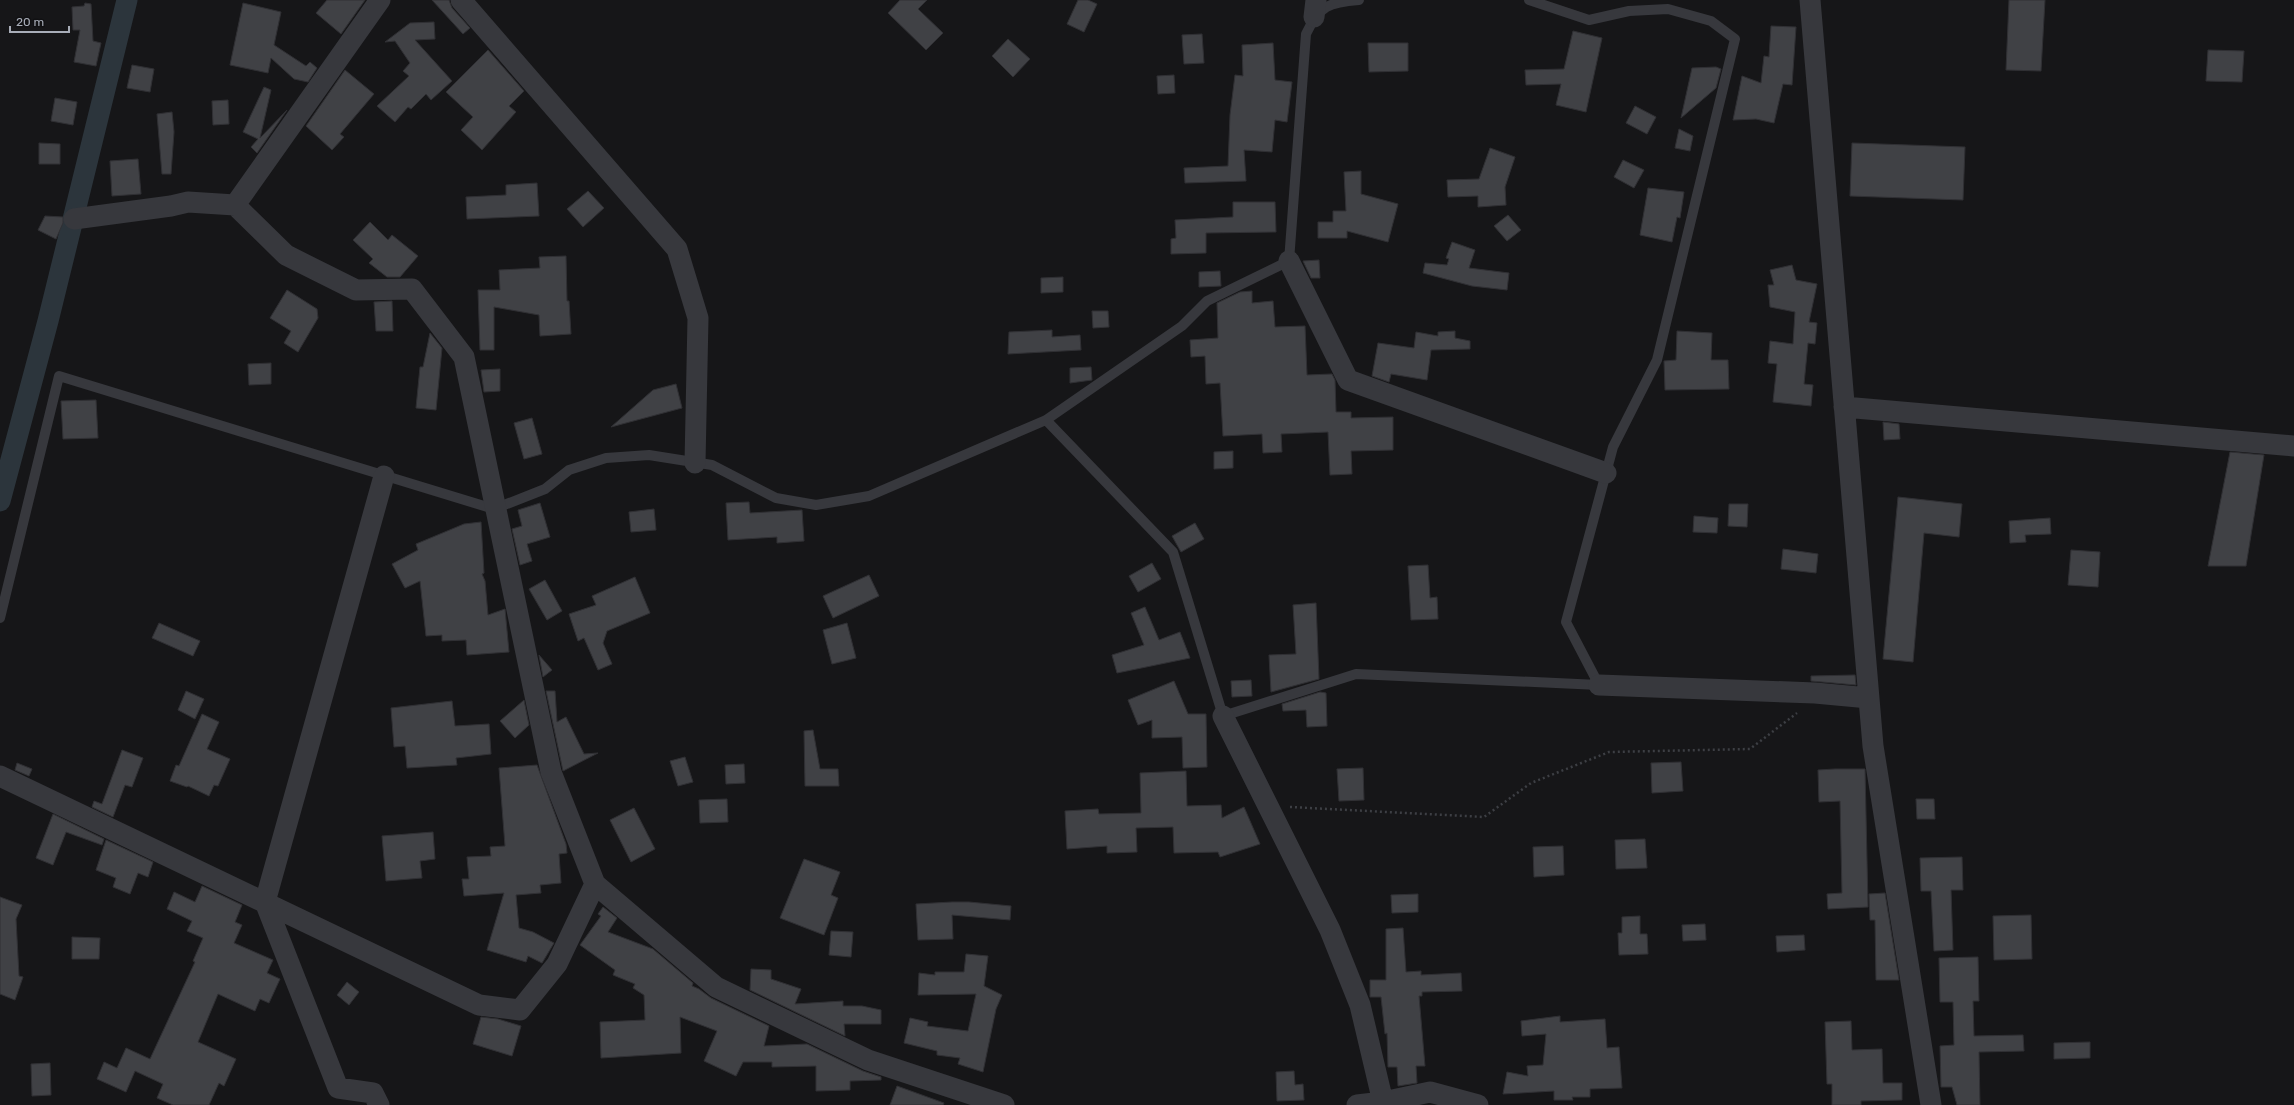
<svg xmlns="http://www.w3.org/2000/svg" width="2294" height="1105" font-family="Rubik,sans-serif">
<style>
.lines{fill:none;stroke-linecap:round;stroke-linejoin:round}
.canal{stroke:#2c353c;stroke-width:21}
.building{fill:#404145;stroke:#303034}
.path{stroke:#3d3f44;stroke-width:2.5;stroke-dasharray:2 3;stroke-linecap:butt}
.lane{stroke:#37383d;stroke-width:10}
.street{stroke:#37383d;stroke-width:21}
</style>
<rect width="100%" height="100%" fill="#161618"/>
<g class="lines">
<path class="canal" d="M0 501 48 321 127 0"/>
</g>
<path class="building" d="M327 0H365L341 34 316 13Z
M432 0H449L452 8 470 28 463 34Z
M900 0H927L918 9 943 33 926 50 888 13Z
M1078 0H1088L1097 4 1084 32 1067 24Z
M2009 0H2045L2041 71 2006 70Z
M85 3 91 4 93 41 101 43 96 66 74 62 80 30H73L72 7 84 6Z
M243 3 281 12 274 45 306 66 310 62 317 68 308 82 294 79 271 58 268 73 230 65Z
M434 22 435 39 415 40 452 81 431 100 426 94 411 109 408 107 395 122 377 106 409 76 403 71 410 63 395 41 385 42 410 23Z
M1771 26 1796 27 1792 85 1783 84 1774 123 1756 119 1733 120 1742 76 1761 83 1764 56 1769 57Z
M1573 31 1602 38 1586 112 1556 105 1561 84 1526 85 1525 70 1564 69Z
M1202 34 1204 63 1184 64 1182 35Z
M1008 39 1030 59 1013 77 992 56Z
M1273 43 1275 80 1292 82 1287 122 1275 120 1272 152 1244 150 1246 181 1185 183 1184 168 1228 166 1230 115 1235 75 1243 76 1242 45Z
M1368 43H1408V71L1369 72Z
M488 50 524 91 509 106 516 112 482 150 461 130 473 117 446 92Z
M2208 50 2244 51 2242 82 2206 81Z
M132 65 154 69 150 92 127 88Z
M1716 67 1721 69 1716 88 1681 118 1692 68Z
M345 70 374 94 340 134 344 137 332 150 306 126Z
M1174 75 1175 93 1158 94 1157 76Z
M264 87 271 90 260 138 287 110 257 153 251 147 258 139 243 132Z
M55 98 77 102 73 125 51 121Z
M228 100 229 124 213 125 212 101Z
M1635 106 1656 117 1647 134 1626 123Z
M172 112 174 132 171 174H162L157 114Z
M1679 129 1693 136 1690 151 1675 148Z
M39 143 60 144V164H39Z
M1852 143 1965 147 1963 200 1850 196Z
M1490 148 1515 157 1505 187 1506 205 1478 207V196L1448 197 1447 180 1479 179Z
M138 159 141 194 112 196 110 161Z
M1623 160 1644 170 1634 188 1614 177Z
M1361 171V194L1398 204 1388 242 1347 231V238H1318V222H1333V211H1346L1344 172Z
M537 183 539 216 467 219 466 197 506 195V185Z
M1648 188 1684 192 1680 218 1677 217 1672 242 1640 235Z
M588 191 604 208 583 227 567 209Z
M1233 202H1275L1276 232 1206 233V253L1171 254V239L1176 238 1175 220 1233 217Z
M1508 215 1521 230 1507 241 1494 226Z
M45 216 63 217V223L56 239 38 230Z
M370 222 388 240 392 235 418 256 400 277H387L369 263 373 259 353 240Z
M1452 242 1475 250 1469 268 1509 273 1507 290 1472 286 1423 273 1425 263 1447 265 1449 259 1446 258Z
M566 256 567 301H569L571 334 540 336 539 315 494 307V350H480L478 290H500L499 270 540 268 539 257Z
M1319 260 1320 278H1311L1303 261Z
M1792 265 1796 280 1817 284 1809 322 1817 323 1815 344 1808 343 1804 384 1813 385 1811 406 1773 402 1777 364 1768 363 1770 341 1793 344 1795 312 1770 307 1768 285H1774L1770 270Z
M1220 271 1221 286 1199 287V272Z
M1063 277V292L1041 293V278Z
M287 290 317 309 318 318 298 352 284 343 291 331 270 318Z
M1252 291V303L1273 301 1275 327 1305 326 1307 375 1332 374 1335 380 1336 412H1351V418L1393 417V450L1351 451 1352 474 1330 475 1328 432 1281 434 1282 452 1263 453 1262 434 1223 436 1220 383 1206 384 1205 356 1191 357 1190 340 1218 338 1217 303 1240 292Z
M392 301 393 331H376L374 302Z
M1092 311H1108L1109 327 1093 328Z
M1052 330V337L1080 335 1081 350 1008 354 1009 332Z
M1455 331V338L1470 341V349L1431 350 1427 380 1391 374 1389 382 1372 376 1378 343 1414 348 1416 332 1438 336V332Z
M1677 331 1712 333 1711 360H1728L1729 389 1665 390 1664 361 1676 360Z
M430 333 442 348 436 410 416 408 420 367H423Z
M271 363V384L249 385 248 364Z
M1091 367 1092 380 1070 383V368Z
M500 369V391L484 392 481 370Z
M676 384 682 408 611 427 653 390Z
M96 400 98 438 63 439 61 401Z
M532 418 542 454 524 459 514 423Z
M1883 422 1899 424 1900 439 1884 440Z
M1233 451V468L1214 469V452Z
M2230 452 2264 455 2246 566H2208Z
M1898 497 1962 504 1959 537 1924 533 1913 662 1883 659Z
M749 502 750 513 802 510 804 541 777 543V537L728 540 726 503Z
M540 503 550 537 527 544 532 561 520 565 512 529 522 526 518 510Z
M1729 504H1748L1747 527 1728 526Z
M654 509 656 530 631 532 629 512Z
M1694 516 1718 518 1717 533 1693 532Z
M2050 518 2051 534 2025 535 2026 542 2010 543 2009 521Z
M481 522 484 573 482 574 485 581 488 615 505 609 509 652 467 655 466 640 442 641V635L426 636 420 581 405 588 392 564 418 550 416 544 464 524Z
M1195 523 1204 539 1181 552 1172 536Z
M1783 549 1818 554 1816 573 1781 569Z
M2071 550 2100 552 2098 587 2068 585Z
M1152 563 1161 579 1138 592 1129 576Z
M1428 565 1430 598 1437 597 1438 619 1411 620 1408 566Z
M869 575 879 596 833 618 823 596Z
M635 577 650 613 607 631 603 643 612 664 598 670 584 638 578 641 569 614 596 605 592 596Z
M545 580 562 611 547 620 529 589Z
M1316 603 1319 679 1271 692 1269 655 1296 654 1293 605Z
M1145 607 1159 640 1180 632 1190 658 1117 673 1112 655 1144 645 1131 613Z
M159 623 200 641 193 656 152 638Z
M847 623 856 658 832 664 823 630Z
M539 655 552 670 543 677Z
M1855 675 1856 685 1811 681V676Z
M1251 680 1252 696 1232 697 1231 681Z
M1174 681 1188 714H1206L1207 767 1183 768 1182 737 1152 738V720L1138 725 1128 700Z
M186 691 204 699 195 719 178 710Z
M546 691H555L557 722 566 717 584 754 598 753 563 771Z
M1320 692 1326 693 1327 726 1307 727 1306 710 1283 711 1282 704Z
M524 700 529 725 515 738 500 721Z
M452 701 455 726 489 724 491 754 456 758 457 765 407 768 405 746 394 747 391 708Z
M202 714 219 722 207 749 230 759 218 786 214 785 209 796 188 786 187 787 170 781 176 765 179 766Z
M813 730 820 769H838L839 786H805L804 731Z
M122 750 143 758 132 787 125 785 113 817 92 807 94 801 102 804Z
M685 757 693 782 678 786 670 761Z
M1681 762 1683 791 1652 793 1651 763Z
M17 763 32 769 29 776 15 770Z
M744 764 745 783 726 784 725 765Z
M537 765 566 844 567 853 559 854 561 883 540 885 541 893 516 895 519 928 533 932 554 943 542 963 528 956 526 962 487 950 504 893 464 896 462 879H469L467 857 491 856 490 847 505 846 499 768Z
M1363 768 1364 800 1339 801 1337 769Z
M1835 769H1865L1868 907 1828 909 1827 894 1842 893 1840 801 1819 802 1818 770Z
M1186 771 1187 806 1221 805 1222 818 1244 807 1260 844 1220 857 1218 852 1174 853 1173 827 1136 828 1137 852 1107 853V846L1067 849 1065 811 1098 809 1099 814 1141 813 1140 773Z
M727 799 728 822 700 823 699 800Z
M1916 799H1934L1935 819H1917Z
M634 808 655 849 631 862 610 820Z
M53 814 104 839 102 845 66 832 53 865 36 858Z
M433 832 435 859 420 861 422 878 386 881 382 836Z
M1645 839 1647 868 1616 869 1615 840Z
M106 840 153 862 148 877 138 873 130 894 113 887 116 878 96 870Z
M1563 846 1564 875 1534 877 1533 847Z
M1962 857 1963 890H1951L1953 950 1934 951 1931 891H1921L1920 858Z
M804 859 840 872 831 895 838 898 824 935 780 918Z
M202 886 242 905 235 922 242 925 234 943 273 960 267 973 280 979 269 1003 260 999 255 1011 218 994 198 1042 236 1059 224 1086 219 1083 209 1105H173L157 1098 163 1084 135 1071 126 1092 97 1079 104 1062 117 1068 126 1048 150 1059 195 962 193 961 203 938 187 931 192 921 167 909 174 892 195 902Z
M1885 893 1899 980H1876L1875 920H1870L1869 894Z
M1418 894V912L1392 913 1391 895Z
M0 897 22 905 16 919 19 976 23 977 15 1000 0 994Z
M952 902H969L1011 906 1010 920 952 915 953 939 918 940 916 904Z
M603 907 617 918 608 932 653 949 693 983 692 986 699 989 711 998 769 1026 764 1046 807 1044 863 1071 881 1077V1080L850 1081V1090L816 1091V1066L772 1067V1062H743L736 1076 704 1061 717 1031 680 1017 681 1053 601 1058 600 1022 645 1020 644 995 633 988 635 984 613 975 615 970 580 945 601 916 598 914Z
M2031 915 2032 959 1994 960 1993 916Z
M1640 916V934H1647L1648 954 1619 955 1618 933H1622V917Z
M1705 924 1706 940 1683 941 1682 925Z
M1403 928 1406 972 1421 971V975L1461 973 1462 991 1422 992V996H1419L1425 1066H1416L1417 1083 1398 1086 1397 1067H1388L1387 1033 1385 1034 1381 997H1370V980H1386V929Z
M831 931 853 932 851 957 829 955Z
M1804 935 1805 950 1777 952 1776 936Z
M72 937 100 938 99 959H72Z
M966 954 988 956 984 986 1002 995 996 1009 983 1072 958 1064 960 1058 937 1055V1051L904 1043 910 1018 928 1022 927 1026 968 1031 976 994 918 995 919 973 935 975V972H964Z
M1978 957 1979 1001H1973L1974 1036 2023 1035 2024 1051 1979 1052 1980 1105H1957L1952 1087H1941L1940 1046 1954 1045 1953 1002H1940L1939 958Z
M751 969 771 970V979L801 989 795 1004 843 1001V1006H862L881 1010V1024H844L845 1036 750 990Z
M347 982 359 992 349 1005 337 995Z
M1560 1016V1022L1605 1019 1607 1048 1619 1047 1622 1088 1590 1089V1097H1572L1573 1100H1554V1091L1503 1094 1507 1072 1528 1076 1527 1066 1543 1065 1546 1034 1522 1036 1521 1021Z
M481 1017 498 1019 521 1026 512 1056 473 1044Z
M1851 1021 1852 1050 1882 1049 1883 1083H1902V1100L1861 1101V1105H1832V1084H1827L1825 1022Z
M2090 1042V1058L2054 1059V1043Z
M50 1063 51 1095 32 1096 31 1064Z
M1294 1071 1295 1085 1303 1084 1304 1100 1277 1101 1276 1072Z
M897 1086 944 1103 943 1105H890Z"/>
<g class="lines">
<path class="path" d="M1290 807 1484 817 1531 783 1609 752 1750 749 1797 713"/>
<path class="lane" d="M1046 420 1173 552 1223 716 1356 674 1599 685 1566 622 1613 447 1657 360 1735 39 1711 21 1668 9 1629 11 1589 20 1529 0
M0 618 59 376 494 509 545 489 569 470 606 458 649 455 712 465 776 498 816 505 869 496 1046 420 1182 326 1207 301 1289 261 1306 34C1319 6 1329 2 1359 0"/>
<path class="street" d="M461 0 677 249 698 318 695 463
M1810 0 1873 746 1931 1105
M1314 17 1316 0
M235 205 380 0
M1289 261 1348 380 1606 473
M1844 407 2294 446
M1599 685 1815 693 1869 698
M1223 716 1330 930 1360 1005 1383 1102 1430 1092 1478 1105
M0 776 479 1005 520 1010 557 964 595 884 551 772 464 357 412 289 356 290 286 255 235 205 188 202 171 206 74 219
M595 884 716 987 868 1060 1004 1105
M379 1105 373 1093 338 1088 265 902 384 476
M1357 1105 1383 1102"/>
</g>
<path d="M10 26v6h59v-6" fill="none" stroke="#a8adb8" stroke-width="2"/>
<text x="16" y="26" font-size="12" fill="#a8adb8" stroke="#111113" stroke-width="3" paint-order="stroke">20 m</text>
</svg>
